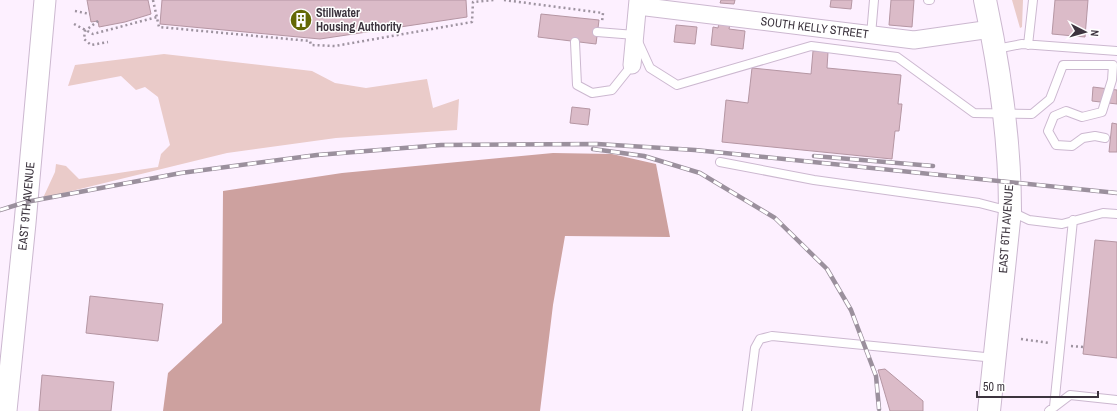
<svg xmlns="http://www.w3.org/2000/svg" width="1117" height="411" font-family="'Archivo Narrow',sans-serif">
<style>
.green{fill:#eacbc9}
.forest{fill:#cda19f}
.building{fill:#dbbbc8;stroke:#b596a3}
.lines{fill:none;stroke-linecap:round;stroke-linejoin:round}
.service-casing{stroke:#ccb8d0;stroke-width:10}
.minor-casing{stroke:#ccb8d0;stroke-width:19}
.tertiary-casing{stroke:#ccb8d0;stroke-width:23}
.trunk-casing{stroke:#ccb8d0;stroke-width:24}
.path{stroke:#9e93a0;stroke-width:2.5;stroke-dasharray:2 3;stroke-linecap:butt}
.service{stroke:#fff;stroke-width:8}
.minor{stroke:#fff;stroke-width:17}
.tertiary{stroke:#fff;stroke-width:21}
.trunk{stroke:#fff;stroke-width:22}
.rail-casing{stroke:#9b909d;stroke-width:4.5}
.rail{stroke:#fff;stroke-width:3;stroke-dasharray:9;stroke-linecap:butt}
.labels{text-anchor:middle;stroke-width:3;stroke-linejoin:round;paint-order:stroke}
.poi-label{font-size:12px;font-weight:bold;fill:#3c343e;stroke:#fff;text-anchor:start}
.street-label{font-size:12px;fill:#3c343e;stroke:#fff}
</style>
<rect width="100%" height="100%" fill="#fdf0ff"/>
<path class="green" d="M1012 0H1023L1022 27 1020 28Z
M164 54 312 71 335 83 366 88 427 79 433 108 459 99 457 130 336 138 227 153 43 198 55 172 56 164 66 166 79 179 158 167 161 154 170 145 158 97 145 87 136 90 121 76 68 86 75 65Z"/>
<path class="forest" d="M553 153 612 154 656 164 670 237 565 236 553 305 540 411H163L168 373 222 323 223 191 342 173Z"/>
<path class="building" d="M87 0H148L151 14 125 22 99 27 98 21 91 22Z
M162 0H466L467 17 320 39 160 24Z
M721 0H735L734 4 720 3Z
M831 0H852L851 9 830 7Z
M891 0H914L912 27 889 25Z
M1055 0H1088L1085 37 1052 34Z
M541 14 599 20 596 44 538 37Z
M719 23 730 24 729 29 745 31 743 49 711 45 713 27 718 28Z
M676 25 697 27 695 44 674 42Z
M813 51 828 52 827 68 901 75 898 104H902L899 131H895L892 159 722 142 726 100 748 103 752 68 811 74Z
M1093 87 1117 90V104L1092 101Z
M572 107 590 109 588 125 570 123Z
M1112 123 1117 124V152H1109Z
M1095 240 1117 242V358L1083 354Z
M90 296 163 304 158 341 86 333Z
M885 369 923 401V411H890L878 370Z
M42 375 114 382 111 411H39Z"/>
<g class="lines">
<g class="service-casing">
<path id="service" d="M928 0H930
M597 32 635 35 650 68 677 85 811 46 897 57 974 113 1032 114 1050 99 1063 65H1113L1112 80 1102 112 1082 117 1066 111 1054 116 1048 131 1056 145 1072 146 1083 138 1095 136 1105 138
M871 35 874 0
M575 42 577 85 592 93 612 90 632 65
M1028 45 1033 0
M996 49 1022 44 1117 51
M720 162 814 180 979 203 1010 211 1029 220 1062 224 1103 213 1117 214
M1054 407 1073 220
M747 411 755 348 760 339 772 336 995 358
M1049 411 1070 395 1117 400"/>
</g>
<g class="minor-casing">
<g id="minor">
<path id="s1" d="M638 6 914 40 991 29"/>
<path d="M632 65 638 0"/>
</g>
</g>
<g class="tertiary-casing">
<g id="tertiary">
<path id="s2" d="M6 411 25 223 45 0"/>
</g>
</g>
<g class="trunk-casing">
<path id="trunk" d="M985 0C1000 70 1010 140 1010 211L989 411"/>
</g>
<path class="path" d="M153 0 159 27 310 41 311 45 335 46 472 22 473 2 494 0
M504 0 603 13 602 22
M75 11 90 14
M98 21 85 31 84 39 91 45 108 42
M74 24 93 34 157 17
M1021 339 1050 343
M1071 346 1083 347"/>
<use href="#service" class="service"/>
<use href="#minor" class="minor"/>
<use href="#tertiary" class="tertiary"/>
<use href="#trunk" class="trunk"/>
<g class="rail-casing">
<path id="rail" d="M593 149 644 156 700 173 775 218 827 269 851 310 876 376 879 409
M814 156 933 166
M0 210 26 202 181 173 317 155 441 145 597 144 695 150 1117 193"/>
</g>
<use href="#rail" class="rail"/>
</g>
<defs>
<g id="building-disc" transform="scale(1.15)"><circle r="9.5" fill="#646805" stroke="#fff"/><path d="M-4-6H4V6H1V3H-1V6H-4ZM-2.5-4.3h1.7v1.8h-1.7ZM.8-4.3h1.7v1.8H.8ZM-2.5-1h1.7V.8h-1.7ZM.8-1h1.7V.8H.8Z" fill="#fff"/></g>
</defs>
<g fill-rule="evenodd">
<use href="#building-disc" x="301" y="20"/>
</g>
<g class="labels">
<g class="poi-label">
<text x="316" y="17">Stillwater<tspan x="316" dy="14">Housing Authority</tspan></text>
</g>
<g class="street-label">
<text dy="4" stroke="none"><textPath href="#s1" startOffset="178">SOUTH KELLY STREET</textPath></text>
<text dy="4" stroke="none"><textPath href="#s2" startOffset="206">EAST 9TH AVENUE</textPath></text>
<text transform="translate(1006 229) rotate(-86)" y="4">EAST 6TH AVENUE</text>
</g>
</g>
<g transform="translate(1085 32) rotate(96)" stroke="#ffffff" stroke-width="3" paint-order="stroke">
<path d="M0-3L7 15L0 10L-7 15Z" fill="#3c343e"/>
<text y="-6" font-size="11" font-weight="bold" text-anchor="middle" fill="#3c343e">N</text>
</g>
<path d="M977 391v6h121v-6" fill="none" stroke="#3c343e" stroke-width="2"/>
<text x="983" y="391" font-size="12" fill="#3c343e" stroke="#ffffff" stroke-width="3" paint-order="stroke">50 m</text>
</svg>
